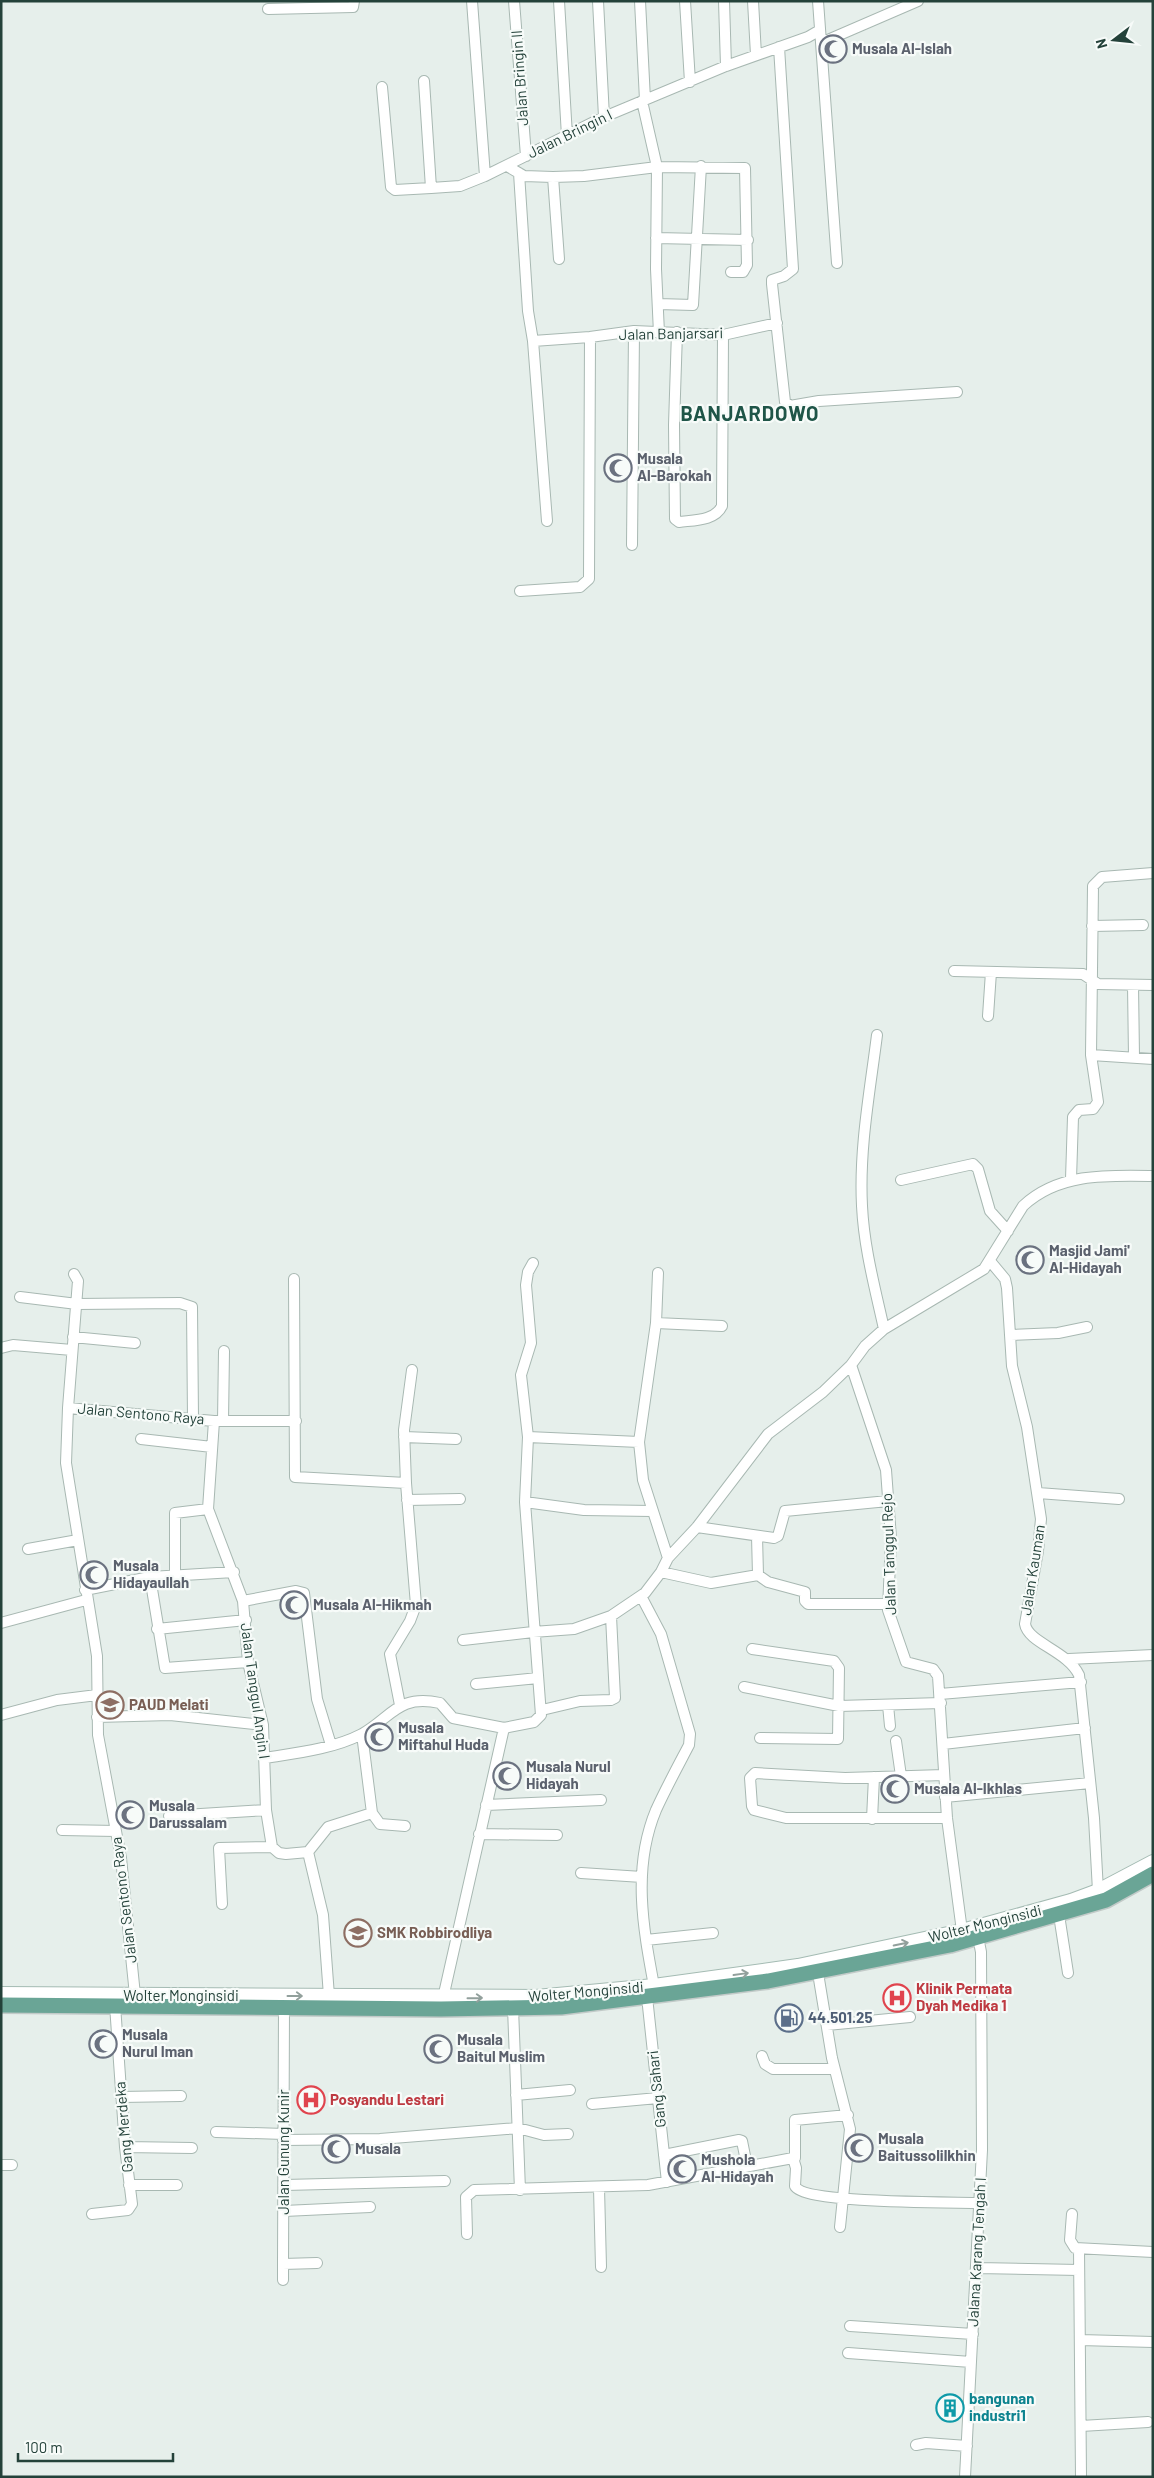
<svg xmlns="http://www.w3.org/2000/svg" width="1154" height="2478" font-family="Barlow,sans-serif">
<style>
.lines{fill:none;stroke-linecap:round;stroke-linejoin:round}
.street-casing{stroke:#a8b8b2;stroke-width:12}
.secondary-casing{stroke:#a4bbb3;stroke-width:16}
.primary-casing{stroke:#c2cac8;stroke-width:18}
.street{stroke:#fff;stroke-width:10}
.secondary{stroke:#fff;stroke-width:14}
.primary{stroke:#6aa596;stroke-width:15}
.oneway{stroke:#92a09c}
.labels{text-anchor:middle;stroke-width:4.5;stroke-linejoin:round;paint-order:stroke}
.worship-label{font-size:15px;font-weight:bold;fill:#5b616d;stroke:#f7fbf9;text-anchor:start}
.street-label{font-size:15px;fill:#24423a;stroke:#f7fbf9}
.education-label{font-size:15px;font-weight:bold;fill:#785e54;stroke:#f7fbf9;text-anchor:start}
.health-label{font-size:15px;font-weight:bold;fill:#be3a42;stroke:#f7fbf9;text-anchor:start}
.service-label{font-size:15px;font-weight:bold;fill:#4e5e75;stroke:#f7fbf9;text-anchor:start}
.culture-label{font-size:15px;font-weight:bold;fill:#0d838f;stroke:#f7fbf9;text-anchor:start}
.district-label{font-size:20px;font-weight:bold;letter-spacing:1px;fill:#1f5548;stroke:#f7fbf9}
</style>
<rect width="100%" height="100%" fill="#e6efeb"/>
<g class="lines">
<g class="street-casing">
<path id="street" d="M472 1 485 176 604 117 726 66 808 37 820 30
M514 1 526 156
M559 1 567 136
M598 1 604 117
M640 1 645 100
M685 1 690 82
M724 1 726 66
M753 1 756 55
M818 1 837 263
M268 9 353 7 354 1
M823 42 918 1
M779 47 793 269 784 276 772 280V284L785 402 790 406 819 401 957 392
M424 81 431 188 460 186 485 176
M382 87 391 187 395 190 431 188
M642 101 657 167 656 269 659 333
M507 166 524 176 553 177 584 176 657 167 745 168 747 265 743 272H731
M519 173 528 311 533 341 547 521
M553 177 559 259
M656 238 748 240
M658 304 693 305 701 166
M677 332 674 425 675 519 679 522C694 520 715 521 722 506L723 335
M533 341 590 337 634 331 723 335 777 323
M632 545 634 331
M520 591 580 587 589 579 590 337
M1092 926 1143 925
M954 971 1083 974 1098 984 1153 985
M1133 985 1134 1057
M988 1016 991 972
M877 1035C870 1091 859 1148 862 1206 864 1248 875 1288 884 1329
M1091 1055 1153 1059
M1071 1179 1073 1117 1079 1110 1093 1109 1098 1102 1091 1055 1093 886 1102 877 1153 873
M901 1180 973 1164 978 1169 990 1211 1008 1231
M990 1261 1005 1279 1007 1288 1012 1366 1027 1427 1041 1519 1038 1551 1025 1624C1028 1643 1068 1651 1079 1675L1094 1818 1098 1891
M658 1273 656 1323 639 1442 643 1480 668 1558
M74 1274 78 1281 68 1408 66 1463 97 1656 98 1735 121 1858 135 1995
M294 1279 295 1477 406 1483
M20 1297 77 1304 180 1303 192 1307 193 1419
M656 1323 722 1326
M1011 1335 1058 1333 1087 1327
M73 1337 135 1343
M1 1348 13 1345 72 1350
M851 1365 886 1470 891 1538 888 1610 906 1662 933 1669 938 1676 947 1818 962 1931
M68 1408 214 1421H296
M223 1421 224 1351
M404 1437 456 1439
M528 1437 639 1442
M141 1439 212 1447
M1038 1493 1119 1499
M407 1500 460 1499
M525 1502 584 1510 652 1511
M208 1509 214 1421
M697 1527 774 1538 778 1536 785 1511 888 1501
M757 1536 758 1575
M28 1549 78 1540
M661 1572 711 1583 758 1575 768 1582 805 1592V1601L808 1604H889
M175 1575V1513L208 1509 243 1601 248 1662 263 1725 266 1810 272 1847 279 1853 286 1854 308 1852 323 1915 329 1996
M150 1577 165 1668 248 1662
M85 1590 150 1577 234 1572
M641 1596 661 1634 690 1734 689 1745C678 1766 666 1788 656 1810 632 1868 643 1927 654 1986
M243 1601 296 1591 304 1593 317 1699 331 1745
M1 1623 86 1600
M157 1629 246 1620
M463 1640 533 1632 574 1629 611 1616 645 1593 661 1572 668 1558 697 1527 768 1434 823 1392 851 1365 865 1346 884 1329 984 1269 1023 1206C1058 1173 1107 1175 1153 1176
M752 1649 834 1661 839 1668 838 1739 760 1738
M1069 1659 1153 1655
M476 1684 538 1678
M744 1687 839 1706 941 1703
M940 1694 1081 1682
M400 1705 390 1654 410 1621 416 1605 406 1483 404 1430 412 1370
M888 1705 890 1726
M542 1710 580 1701 611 1700 615 1698 611 1616
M1 1715 57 1700 97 1695
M97 1717 170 1715 263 1725
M896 1741 901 1776
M943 1744 1085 1728
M265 1758C297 1753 333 1749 362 1734 392 1717 398 1694 440 1703L453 1718 504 1728
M944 1775 845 1778 755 1773 750 1778 752 1806 754 1810 786 1818H947
M945 1797 1090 1783
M486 1805 601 1800
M372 1813 380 1824 405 1826
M169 1816 266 1810
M872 1819 874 1777
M62 1830 116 1831
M479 1834 557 1835
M308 1852 328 1827 372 1813 362 1734
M581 1873 642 1877
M222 1904 219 1848 272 1847
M1059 1915 1068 1973
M646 1940 713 1933
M818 1973 832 2058 850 2129 840 2227
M647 1997 667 2182
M443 1998 504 1728 534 1722 541 1715 525 1502 528 1437 521 1375 531 1343 526 1285 528 1272 533 1263
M284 2007 283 2264 317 2263
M513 2008 520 2190
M827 2025 910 2017
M762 2056 765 2064 773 2069H834
M516 2095 570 2090
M121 2097 181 2096
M592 2104 658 2098
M216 2132 284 2134
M283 2140 380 2139 518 2128 544 2135 568 2134
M125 2147 192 2148
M664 2155 739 2140 742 2141 747 2166
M795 2158V2120L848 2115
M1 2165H12
M129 2185H177
M285 2185 445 2181
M599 2188 601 2267
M284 2211 370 2207
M92 2214 128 2210 132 2204 125 2147 115 2005
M1072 2214 1070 2240 1075 2248 1153 2252
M467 2234 466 2197 474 2190 648 2185 793 2158 796 2168 795 2186C804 2204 954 2202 980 2203
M1079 2249 1081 2477
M977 2268 1079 2270
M283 2280V2264
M850 2326 973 2334
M1080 2340 1153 2342
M848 2353 971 2362
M1081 2426 1148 2422
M916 2445 926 2443 967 2446
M965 2477 982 2150 981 1952 978 1937"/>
</g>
<g class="secondary-casing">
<path id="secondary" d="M1 1994 536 1997 654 1986 798 1966 962 1931 1071 1901 1098 1891 1153 1862"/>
</g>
<g class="primary-casing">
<path id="primary" d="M1 2005 441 2009 561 2007 768 1981 950 1945 1106 1900 1153 1874"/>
</g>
<use href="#street" class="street"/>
<use href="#secondary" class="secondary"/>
<use href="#primary" class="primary"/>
</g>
<defs><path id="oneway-shaft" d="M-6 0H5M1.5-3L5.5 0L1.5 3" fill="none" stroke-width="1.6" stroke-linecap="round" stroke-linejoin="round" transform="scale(1.25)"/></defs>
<g class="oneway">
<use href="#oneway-shaft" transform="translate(901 1944) rotate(-12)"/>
<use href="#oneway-shaft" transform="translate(741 1974) rotate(-8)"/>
<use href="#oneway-shaft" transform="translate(295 1996)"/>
<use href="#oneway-shaft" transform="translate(475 1998) rotate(-1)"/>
</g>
<defs>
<g id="mosque-ring" transform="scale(1.4375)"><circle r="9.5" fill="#f7fbf9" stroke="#6b7280" stroke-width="1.5"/><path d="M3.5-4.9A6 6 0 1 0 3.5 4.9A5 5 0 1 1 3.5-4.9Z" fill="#6b7280"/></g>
<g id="school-ring" transform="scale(1.4375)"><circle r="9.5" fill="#f7fbf9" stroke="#8d6e63" stroke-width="1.5"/><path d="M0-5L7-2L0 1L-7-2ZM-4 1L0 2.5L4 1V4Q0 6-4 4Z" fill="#8d6e63"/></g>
<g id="hospital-ring" transform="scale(1.4375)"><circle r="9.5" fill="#f7fbf9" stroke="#e0444e" stroke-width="1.5"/><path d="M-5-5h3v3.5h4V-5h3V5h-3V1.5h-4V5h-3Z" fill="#e0444e"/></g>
<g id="fuel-ring" transform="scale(1.4375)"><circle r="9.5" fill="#f7fbf9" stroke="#5c6f8a" stroke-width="1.5"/><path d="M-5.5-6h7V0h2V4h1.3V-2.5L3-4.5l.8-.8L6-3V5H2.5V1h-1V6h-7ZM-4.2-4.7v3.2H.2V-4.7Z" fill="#5c6f8a"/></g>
<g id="building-ring" transform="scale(1.4375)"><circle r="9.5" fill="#f7fbf9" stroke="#0f9aa8" stroke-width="1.5"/><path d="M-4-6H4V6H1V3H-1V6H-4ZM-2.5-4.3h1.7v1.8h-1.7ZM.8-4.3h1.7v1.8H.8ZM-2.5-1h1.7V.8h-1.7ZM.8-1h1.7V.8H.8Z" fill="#0f9aa8"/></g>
</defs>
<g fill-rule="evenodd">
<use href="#mosque-ring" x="833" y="49"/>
<use href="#mosque-ring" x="618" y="468"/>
<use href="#mosque-ring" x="1030" y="1260"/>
<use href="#mosque-ring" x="94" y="1575"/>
<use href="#mosque-ring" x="294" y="1605"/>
<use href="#school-ring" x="110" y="1705"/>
<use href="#mosque-ring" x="379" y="1737"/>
<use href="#mosque-ring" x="507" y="1776"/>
<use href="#mosque-ring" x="895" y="1789"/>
<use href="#mosque-ring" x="130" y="1815"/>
<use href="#school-ring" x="358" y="1933"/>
<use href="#hospital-ring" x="897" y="1998"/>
<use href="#fuel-ring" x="789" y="2018"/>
<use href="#mosque-ring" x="103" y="2044"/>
<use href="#mosque-ring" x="438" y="2049"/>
<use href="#hospital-ring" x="311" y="2100"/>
<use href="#mosque-ring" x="859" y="2148"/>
<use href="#mosque-ring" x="336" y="2149"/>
<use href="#mosque-ring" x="682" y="2169"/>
<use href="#building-ring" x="950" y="2408"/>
</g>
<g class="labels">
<g class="worship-label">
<text x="852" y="54">Musala Al-Islah</text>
<text x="637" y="464">Musala<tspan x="637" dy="17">Al-Barokah</tspan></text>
<text x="1049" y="1256">Masjid Jami'<tspan x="1049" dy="17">Al-Hidayah</tspan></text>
<text x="113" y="1571">Musala<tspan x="113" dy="17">Hidayaullah</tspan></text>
<text x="313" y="1610">Musala Al-Hikmah</text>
<text x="398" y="1733">Musala<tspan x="398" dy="17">Miftahul Huda</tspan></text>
<text x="526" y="1772">Musala Nurul<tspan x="526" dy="17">Hidayah</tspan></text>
<text x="914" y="1794">Musala Al-Ikhlas</text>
<text x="149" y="1811">Musala<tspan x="149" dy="17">Darussalam</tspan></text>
<text x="122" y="2040">Musala<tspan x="122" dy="17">Nurul Iman</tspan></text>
<text x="457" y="2045">Musala<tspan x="457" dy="17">Baitul Muslim</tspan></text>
<text x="878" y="2144">Musala<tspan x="878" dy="17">Baitussolilkhin</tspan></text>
<text x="355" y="2154">Musala</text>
<text x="701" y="2165">Mushola<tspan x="701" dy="17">Al-Hidayah</tspan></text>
</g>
<g class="street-label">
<text transform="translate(520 78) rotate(-94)" y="5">Jalan Bringin II</text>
<text transform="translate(570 134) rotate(-26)" y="5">Jalan Bringin I</text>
<text transform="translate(671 334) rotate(-1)" y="5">Jalan Banjarsari</text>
<text transform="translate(141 1414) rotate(5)" y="5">Jalan Sentono Raya</text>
<text transform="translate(889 1554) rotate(-92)" y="5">Jalan Tanggul Rejo</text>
<text transform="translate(1033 1570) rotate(-81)" y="5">Jalan Kauman</text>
<text transform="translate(255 1691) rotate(82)" y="5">Jalan Tanggul Angin I</text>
<text transform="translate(124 1900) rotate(-97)" y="5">Jalan Sentono Raya</text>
<text transform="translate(985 1924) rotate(-14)" y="5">Wolter Monginsidi</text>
<text transform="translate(586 1992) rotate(-5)" y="5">Wolter Monginsidi</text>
<text x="181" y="2001">Wolter Monginsidi</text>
<text transform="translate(657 2089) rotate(-96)" y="5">Gang Sahari</text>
<text transform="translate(124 2127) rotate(-95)" y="5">Gang Merdeka</text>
<text transform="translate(284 2152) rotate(-90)" y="5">Jalan Gunung Kunir</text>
<text transform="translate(977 2252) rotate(-87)" y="5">Jalana Karang Tengah I</text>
</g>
<g class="education-label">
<text x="129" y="1710">PAUD Melati</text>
<text x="377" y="1938">SMK Robbirodliya</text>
</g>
<g class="health-label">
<text x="916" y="1994">Klinik Permata<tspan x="916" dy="17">Dyah Medika 1</tspan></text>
<text x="330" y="2105">Posyandu Lestari</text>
</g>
<g class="service-label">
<text x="808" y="2023">44.501.25</text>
</g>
<g class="culture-label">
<text x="969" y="2404">bangunan<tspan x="969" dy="17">industri1</tspan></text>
</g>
<g class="district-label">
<text x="750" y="421">BANJARDOWO</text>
</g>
</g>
<rect width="1154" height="2478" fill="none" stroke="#24423a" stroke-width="5"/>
<g transform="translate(1114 40) rotate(254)" stroke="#f7fbf9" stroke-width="4" paint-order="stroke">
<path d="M0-4L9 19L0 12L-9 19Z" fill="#24423a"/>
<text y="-8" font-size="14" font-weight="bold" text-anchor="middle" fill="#24423a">N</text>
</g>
<path d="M18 2453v8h155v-8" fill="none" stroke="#24423a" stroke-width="2.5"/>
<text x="25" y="2453" font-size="15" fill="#24423a" stroke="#f7fbf9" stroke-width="4" paint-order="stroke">100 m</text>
</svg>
